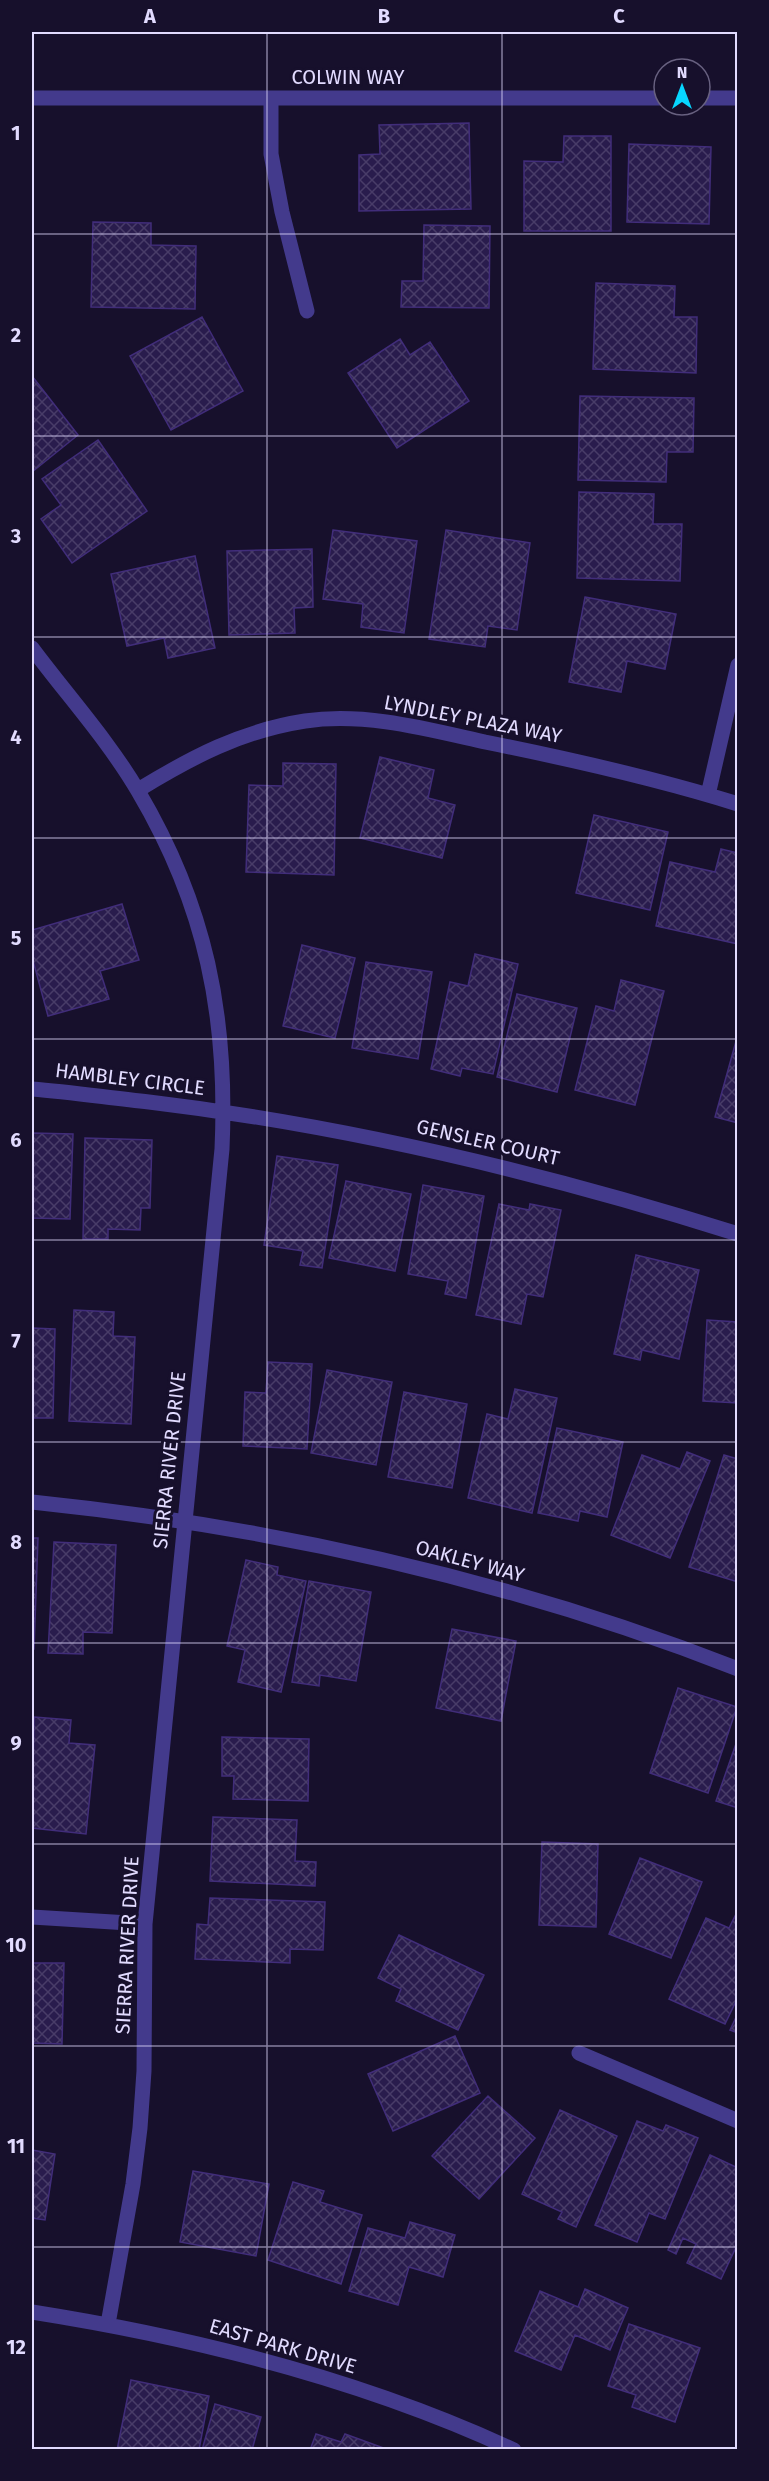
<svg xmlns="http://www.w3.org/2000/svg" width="769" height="2481" font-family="'Fira Sans',sans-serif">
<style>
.building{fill:url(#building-cross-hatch);stroke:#412d7a;stroke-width:1.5}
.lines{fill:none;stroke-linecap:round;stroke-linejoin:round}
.minor{stroke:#433a8c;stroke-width:15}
.grid{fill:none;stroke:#e2dbff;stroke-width:1.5;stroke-opacity:0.55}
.labels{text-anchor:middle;stroke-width:6;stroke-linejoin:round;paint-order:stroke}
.street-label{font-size:20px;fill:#e2dbff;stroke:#17102c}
.neatline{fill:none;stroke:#e2dbff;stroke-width:2}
.grid-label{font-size:20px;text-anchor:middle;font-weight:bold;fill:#e2dbff}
</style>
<defs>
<pattern id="building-cross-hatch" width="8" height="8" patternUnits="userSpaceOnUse" patternTransform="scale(1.5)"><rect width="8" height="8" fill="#291c4d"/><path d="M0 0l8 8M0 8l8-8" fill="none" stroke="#483c68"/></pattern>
</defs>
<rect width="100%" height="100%" fill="#17102c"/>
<path class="building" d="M469 123 471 209 359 211V155L380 154 379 125Z
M564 136H611V231H524V161L563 162Z
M629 144 711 147 709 224 627 222Z
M93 222 151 223V245L196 246 195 309 91 307Z
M424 225 490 226 489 308 401 307 402 281H423Z
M596 283 675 286 674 317H697L696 373 593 369Z
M202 317 243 391 171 430 130 356Z
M400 339 410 355 430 342 469 401 397 448 348 373Z
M32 376 78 435 32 472Z
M580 396 694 398 693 452H667L666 482 578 480Z
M98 440 147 511 72 563 41 519 61 505 42 479Z
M579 492 654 494 653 524H682L680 581 577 578Z
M333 530 417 541 404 633 361 627 363 604 323 599Z
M446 530 530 543 517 630 488 626 485 647 429 639Z
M312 549 313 607 294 608 295 633 229 635 227 551Z
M195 556 215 648 168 658 164 638 127 646 111 574Z
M585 597 676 614 665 669 627 661 621 692 569 682Z
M380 757 434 770 428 798 455 805 442 858 360 838Z
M283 763 336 764 334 875 246 872 249 785 283 786Z
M594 815 668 832 650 910 576 893Z
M721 849 738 853V944L656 926 670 862 715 872Z
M122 904 139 960 100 971 109 999 48 1016 32 957V930Z
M302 945 355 958 335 1038 283 1026Z
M475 954 518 964 493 1074 462 1068 460 1076 431 1069 450 982 468 986Z
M366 962 432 972 418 1059 352 1048Z
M621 980 664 991 635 1105 575 1090 596 1006 614 1011Z
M517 994 577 1008 557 1092 497 1077Z
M738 1034V1123L715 1117Z
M32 1133 73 1134 70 1219 32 1218Z
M85 1138 152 1140 150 1208H141L140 1230 108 1229V1239H83Z
M277 1156 338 1165 322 1268 300 1265 303 1251 264 1245Z
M346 1181 411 1194 395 1271 329 1258Z
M423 1185 484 1196 466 1298 445 1294 448 1281 408 1274Z
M499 1204 529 1210 530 1204 561 1210 543 1297 527 1294 521 1324 476 1315Z
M636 1255 699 1270 679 1359 642 1350 640 1360 614 1354Z
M74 1310 114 1312 113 1336 135 1337 131 1424 69 1421Z
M707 1320 738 1322V1403L703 1401Z
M32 1328 55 1329 53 1418H32Z
M268 1362 312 1364 307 1449 243 1446 245 1392 266 1393Z
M327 1370 392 1382 376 1465 311 1453Z
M515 1389 557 1398 532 1513 468 1498 487 1414 508 1419Z
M404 1392 467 1404 452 1488 388 1477Z
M557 1428 623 1442 607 1517 580 1511 578 1521 538 1513Z
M687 1452 710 1461 670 1558 611 1535 642 1455 680 1469Z
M724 1455 738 1459V1582L689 1567Z
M32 1538H38L34 1649H32Z
M54 1542 116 1545 112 1633 83 1632V1654L48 1653Z
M246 1560 278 1567 277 1575 306 1581 281 1692 238 1682 245 1650 227 1646Z
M309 1581 371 1592 356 1681 320 1675 319 1686 292 1682Z
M452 1629 516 1641 501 1721 436 1708Z
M678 1688 737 1707 708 1793 650 1773Z
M34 1717 71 1720 69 1743 95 1745 86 1834 32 1828Z
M222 1737 309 1739 308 1801 233 1799 234 1776H222Z
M738 1738V1808L716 1801Z
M213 1817 297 1820 295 1861 316 1862 315 1886 210 1881Z
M542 1842 598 1844 596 1927 539 1925Z
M640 1858 702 1882 671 1958 609 1934Z
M210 1898 325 1902 323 1950 290 1949V1963L195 1959 197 1924 208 1925Z
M738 1910V1997L725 2024 669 1999 706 1918 729 1928Z
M399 1935 484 1975 458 2030 396 2001 401 1989 378 1978Z
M32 1963H64L62 2044 32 2043Z
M738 2013V2033L730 2030Z
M455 2036 480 2093 393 2131 368 2074Z
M488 2096 535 2138 479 2199 432 2156Z
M560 2110 617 2136 576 2227 558 2219 562 2212 522 2194Z
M637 2121 663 2131 666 2125 698 2138 665 2219 649 2213 637 2242 595 2225Z
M32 2150 55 2154 45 2220 32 2218Z
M710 2155 738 2168V2243L721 2279 687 2263 696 2244 683 2238 676 2254 668 2250Z
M193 2171 269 2184 256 2256 180 2242Z
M293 2182 324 2191 320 2202 362 2215 341 2284 268 2260Z
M410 2222 455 2235 443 2277 409 2267 398 2305 349 2291 368 2228 405 2238Z
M585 2289 628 2308 610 2350 575 2335 561 2370 515 2351 540 2291 578 2307Z
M629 2324 700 2348 675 2422 632 2407 636 2395 608 2386Z
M131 2380 209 2396 199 2450H117Z
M215 2404 261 2417 252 2450H202Z
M316 2434 341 2442 345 2434 389 2450H310Z"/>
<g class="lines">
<path class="minor" d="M32 98H664
M271 98V154L282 212 307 311
M700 98H738
M32 648C67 695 108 740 138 791 206 906 228 1016 222 1149L145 1924 144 2071 140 2128 133 2184 108 2324
M138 790C192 757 241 731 305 721 365 712 427 729 485 742 570 759 655 778 738 804
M708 795 738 665
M32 1089C71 1092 110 1098 149 1102 350 1126 545 1173 738 1234
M32 1502C273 1527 511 1580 738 1669
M32 1917 145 1924
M579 2053 738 2121
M32 2312C197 2338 361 2379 514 2450"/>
</g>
<path class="grid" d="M267 32V2450M502 32V2450M32 234H738M32 436H738M32 637H738M32 838H738M32 1039H738M32 1240H738M32 1442H738M32 1643H738M32 1844H738M32 2046H738M32 2247H738"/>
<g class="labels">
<g class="street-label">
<text x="348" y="84">COLWIN WAY</text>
<text transform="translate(473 719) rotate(11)" y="7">LYNDLEY PLAZA WAY</text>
<text transform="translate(130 1079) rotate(7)" y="7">HAMBLEY CIRCLE</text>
<text transform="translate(488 1142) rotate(13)" y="7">GENSLER COURT</text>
<text transform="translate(169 1460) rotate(-84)" y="7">SIERRA RIVER DRIVE</text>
<text transform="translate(470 1561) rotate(15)" y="7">OAKLEY WAY</text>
<text transform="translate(127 1945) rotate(-87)" y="7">SIERRA RIVER DRIVE</text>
<text transform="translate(283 2346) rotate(16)" y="7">EAST PARK DRIVE</text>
</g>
</g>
<rect width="769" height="2481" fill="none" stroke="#17102c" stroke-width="66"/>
<g transform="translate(682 87)"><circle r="28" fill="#17102c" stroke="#686180" stroke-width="1.5"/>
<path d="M0-4.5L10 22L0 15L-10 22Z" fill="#07d6ff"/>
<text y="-9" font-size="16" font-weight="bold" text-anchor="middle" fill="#e2dbff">N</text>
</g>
<rect x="33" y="33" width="703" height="2415" class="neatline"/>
<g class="grid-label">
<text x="150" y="23">A</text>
<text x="384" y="23">B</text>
<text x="619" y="23">C</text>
<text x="16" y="140">1</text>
<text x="16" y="342">2</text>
<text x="16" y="543">3</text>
<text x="16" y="744">4</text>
<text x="16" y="945">5</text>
<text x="16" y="1147">6</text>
<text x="16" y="1348">7</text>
<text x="16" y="1549">8</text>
<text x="16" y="1750">9</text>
<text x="16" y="1952">10</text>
<text x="16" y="2153">11</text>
<text x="16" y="2354">12</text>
</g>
</svg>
